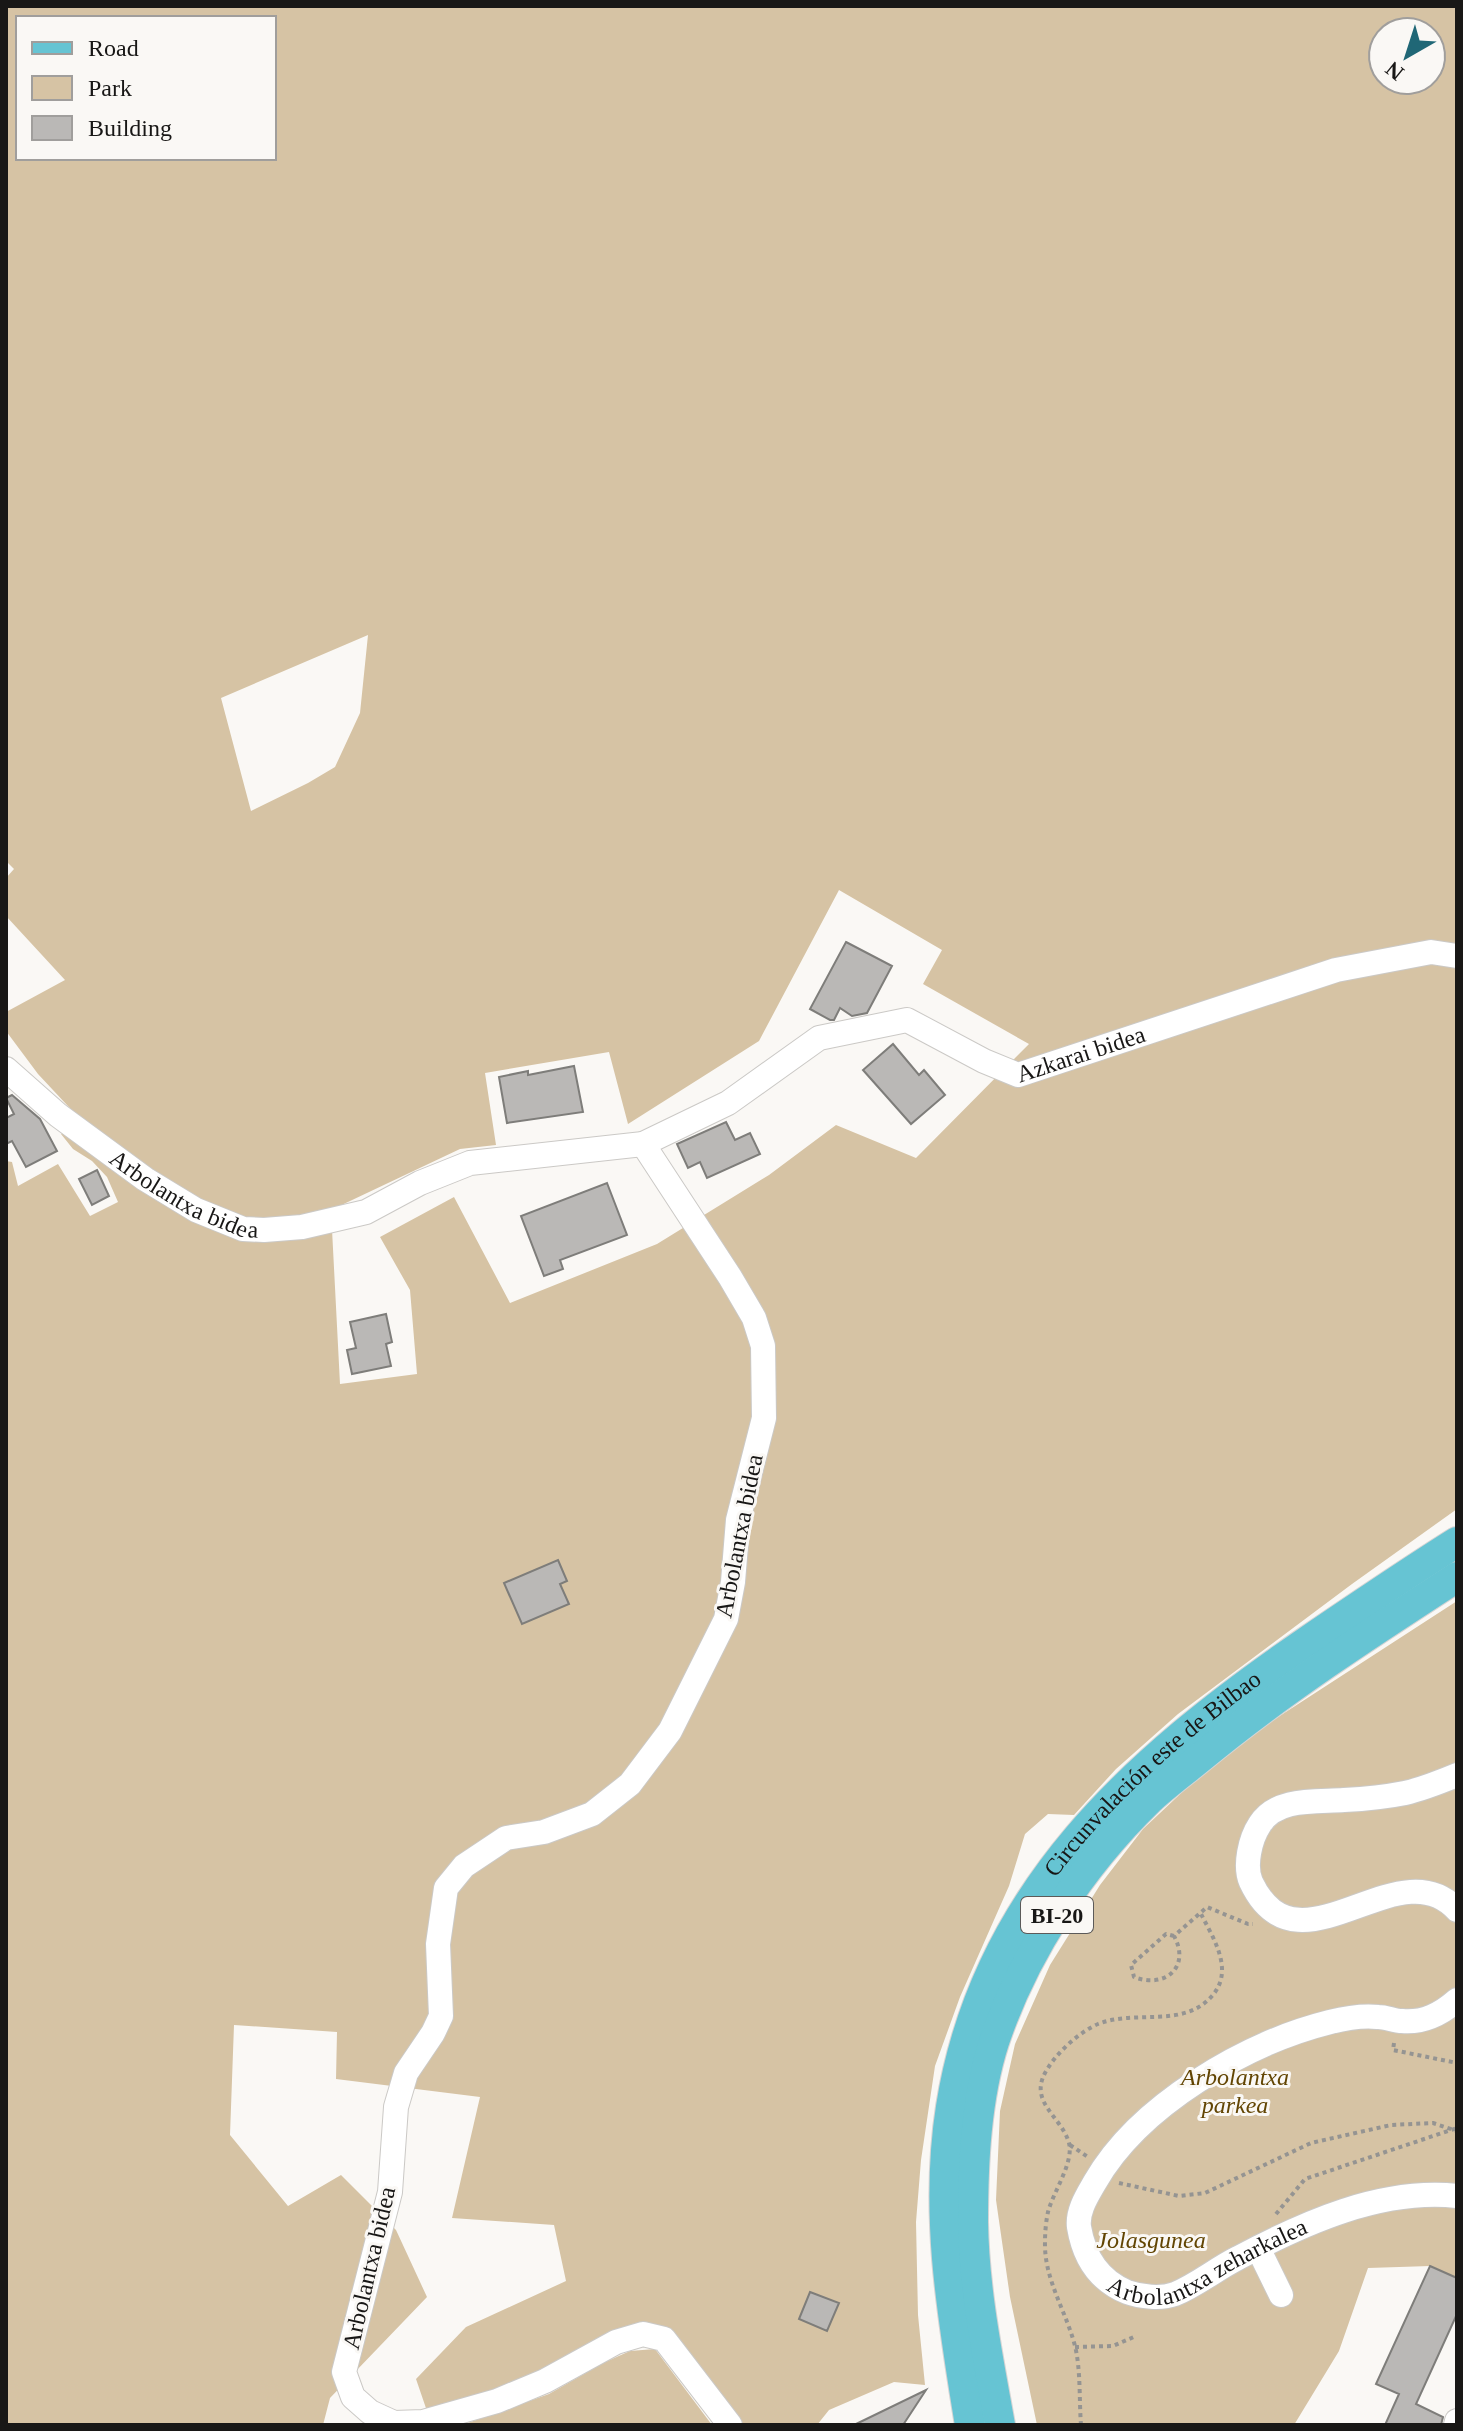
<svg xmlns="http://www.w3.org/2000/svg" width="1463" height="2431" font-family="Georgia,serif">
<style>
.green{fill:#d6c3a4;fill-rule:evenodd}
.building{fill:#bab8b6;stroke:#7e7d7a;stroke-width:2}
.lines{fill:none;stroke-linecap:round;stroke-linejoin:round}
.minor-casing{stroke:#cbc9c6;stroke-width:26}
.major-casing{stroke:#d5d5d5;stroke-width:32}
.path{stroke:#959492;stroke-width:4;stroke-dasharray:4 4;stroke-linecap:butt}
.minor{stroke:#fff;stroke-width:24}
.major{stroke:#66c4d3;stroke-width:30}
.labels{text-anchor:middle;stroke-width:6;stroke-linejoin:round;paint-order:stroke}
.shield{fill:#faf8f5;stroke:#5c5a59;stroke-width:2}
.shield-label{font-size:22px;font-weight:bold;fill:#181716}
.street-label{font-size:24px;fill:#181716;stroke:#faf8f5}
.park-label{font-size:24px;font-style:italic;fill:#624503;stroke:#faf8f5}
</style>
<rect width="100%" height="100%" fill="#faf8f5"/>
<path class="green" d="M6 6H1457V1509L1352 1584 1178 1714 1116 1769 1074 1815 1048 1814 1025 1834 1009 1886 960 1997 935 2066 921 2160 916 2222 918 2315 925 2385 894 2382 829 2410 817 2425H742L683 2345 666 2331 428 2414 416 2379 466 2327 566 2281 554 2225 452 2218 480 2097 336 2079 337 2032 234 2025 230 2135 288 2206 341 2175 396 2230 427 2297 330 2398 323 2425H6V1161L12 1162 18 1186 58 1164 90 1216 118 1202 107 1177 92 1161 73 1149 61 1134 81 1120 38 1074 6 1031V1012L65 980 6 916V878L14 869 6 861ZM18 18H274V158H18ZM1383 32H1431V80H1383ZM368 635 360 713 335 767 308 783 251 811 221 698ZM839 890 942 950 923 984 1029 1044 916 1158 836 1125 769 1175 657 1244 510 1303 454 1197 380 1237 410 1290 417 1374 340 1384 331 1210 460 1149 496 1145 485 1073 609 1052 628 1124 759 1041Z
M1457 1601V2278L1430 2266 1368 2268 1339 2351 1294 2425H1037L1010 2297 996 2200 1000 2111 1015 2044 1050 1965 1100 1885 1143 1829 1227 1750Z
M655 2349 712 2425H462L549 2394 603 2363 630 2351Z"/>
<path class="building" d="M846 942 892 966 867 1013 852 1016 840 1008 834 1020H830L810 1009Z
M893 1044 919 1075 924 1070 945 1095 911 1124 863 1070Z
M574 1066 583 1112 507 1123 499 1077 528 1071V1075Z
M12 1095 40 1119 57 1151 26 1167 12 1141 6 1144V1118L14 1114 6 1098Z
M726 1122 735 1140 750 1133 760 1154 707 1178 700 1162 688 1168 677 1144Z
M97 1170 109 1196 92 1205 79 1179Z
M607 1183 627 1235 560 1260 563 1269 544 1276 521 1216Z
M386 1314 392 1342 386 1344 391 1366 352 1374 347 1350 356 1348 350 1322Z
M558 1560 567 1581 560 1584 569 1604 522 1624 504 1583Z
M1430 2266 1457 2278V2314L1416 2404 1443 2417 1441 2425H1385L1399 2394 1376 2384Z
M810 2292 839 2303 827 2331 799 2319Z
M926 2390 903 2425H854Z"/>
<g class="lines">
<g class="minor-casing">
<g id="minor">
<path id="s1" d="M6 1069 58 1115 145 1179 196 1210 243 1229 264 1230 302 1227 366 1212 420 1183 470 1163 643 1144 728 1103 819 1038 907 1020 984 1061 1018 1075 1336 970 1431 952 1457 956"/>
<path d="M643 1144 730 1277 754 1318 763 1346 764 1418 738 1520 733 1582 726 1619 670 1731 630 1784 592 1814 544 1832 506 1838 464 1866 446 1888 438 1944 441 2016 433 2033 406 2073 396 2107 390 2192 344 2372 353 2397 370 2412 394 2423 423 2422 497 2401 545 2381 616 2342 643 2334 664 2339 730 2425"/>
<path d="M1457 1775C1440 1782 1423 1789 1405 1793 1385 1797 1364 1799 1344 1800 1317 1802 1277 1797 1260 1824 1250 1839 1244 1866 1251 1882 1298 1982 1398 1845 1457 1910"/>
<path id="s2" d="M1457 2000C1441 2014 1424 2023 1402 2021 1394 2021 1387 2017 1378 2017 1362 2015 1346 2018 1330 2022 1246 2043 1139 2105 1095 2182 1087 2196 1077 2211 1079 2227 1084 2257 1098 2280 1127 2292 1141 2297 1161 2299 1175 2294 1197 2285 1216 2269 1238 2258 1304 2223 1381 2188 1457 2196"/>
<path d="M1258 2248 1281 2295"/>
<path d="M1456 2425 1457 2421"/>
</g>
</g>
<g class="major-casing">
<g id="major">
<path id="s3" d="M970 2425C953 2320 934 2214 951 2107 985 1892 1136 1759 1306 1642 1356 1608 1406 1574 1457 1542"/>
<path d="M1000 2425C988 2358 974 2291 973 2222 973 2163 976 2098 994 2042 1024 1952 1081 1866 1149 1800 1165 1785 1183 1772 1200 1758 1281 1691 1369 1634 1457 1577"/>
</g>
</g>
<path class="path" d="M1174 1936 1166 1934 1131 1965 1134 1977C1165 1989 1191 1967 1174 1936L1207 1907 1248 1924H1253
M1394 2043 1393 2050 1457 2063
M1070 2145 1088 2157
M1119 2183 1179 2196 1205 2193 1311 2143 1391 2125 1433 2123 1457 2131
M1276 2214 1305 2179 1457 2128
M1075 2347 1113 2346 1136 2336
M1081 2425C1079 2400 1081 2371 1075 2346 1066 2311 1044 2279 1045 2242 1045 2232 1046 2221 1048 2212 1053 2192 1074 2163 1069 2143 1062 2117 1029 2103 1045 2073 1055 2054 1079 2032 1098 2024 1136 2009 1183 2029 1212 1996 1235 1970 1213 1938 1200 1912"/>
<use href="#minor" class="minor"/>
<use href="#major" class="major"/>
</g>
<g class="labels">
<rect class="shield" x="1021" y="1897" width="72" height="36" rx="6"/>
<g class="shield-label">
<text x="1057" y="1923">BI-20</text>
</g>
<g class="street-label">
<text dy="8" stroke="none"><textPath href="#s1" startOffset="1188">Azkarai bidea</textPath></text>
<text dy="8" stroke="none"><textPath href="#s1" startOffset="220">Arbolantxa bidea</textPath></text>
<text transform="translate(739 1536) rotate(-79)" y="8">Arbolantxa bidea</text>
<text dy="8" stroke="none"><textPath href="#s3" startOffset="720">Circunvalación este de Bilbao</textPath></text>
<text dy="8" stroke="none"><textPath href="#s2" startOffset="646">Arbolantxa zeharkalea</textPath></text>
<text transform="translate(369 2268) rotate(-77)" y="8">Arbolantxa bidea</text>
</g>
<g class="park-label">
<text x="1235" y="2085">Arbolantxa<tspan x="1235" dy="28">parkea</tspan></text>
<text x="1151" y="2248">Jolasgunea</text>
</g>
</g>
<rect width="1463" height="2431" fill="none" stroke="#181716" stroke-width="16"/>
<rect x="16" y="16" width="260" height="144" fill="#faf8f5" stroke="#a09e9c" stroke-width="2"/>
<rect x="32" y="42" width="40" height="12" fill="#66c4d3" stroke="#a09e9c" stroke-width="2"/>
<text x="88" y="56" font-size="24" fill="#181716">Road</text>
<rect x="32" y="76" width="40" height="24" fill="#d6c3a4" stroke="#a09e9c" stroke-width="2"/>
<text x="88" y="96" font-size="24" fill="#181716">Park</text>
<rect x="32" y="116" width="40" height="24" fill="#bab8b6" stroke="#a09e9c" stroke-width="2"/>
<text x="88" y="136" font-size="24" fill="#181716">Building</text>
<g transform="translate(1407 56) rotate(219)"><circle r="38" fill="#faf8f5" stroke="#a09e9c" stroke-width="2"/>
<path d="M0-6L14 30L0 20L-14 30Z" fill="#206776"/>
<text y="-12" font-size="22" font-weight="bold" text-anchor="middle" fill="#181716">N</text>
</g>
</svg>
